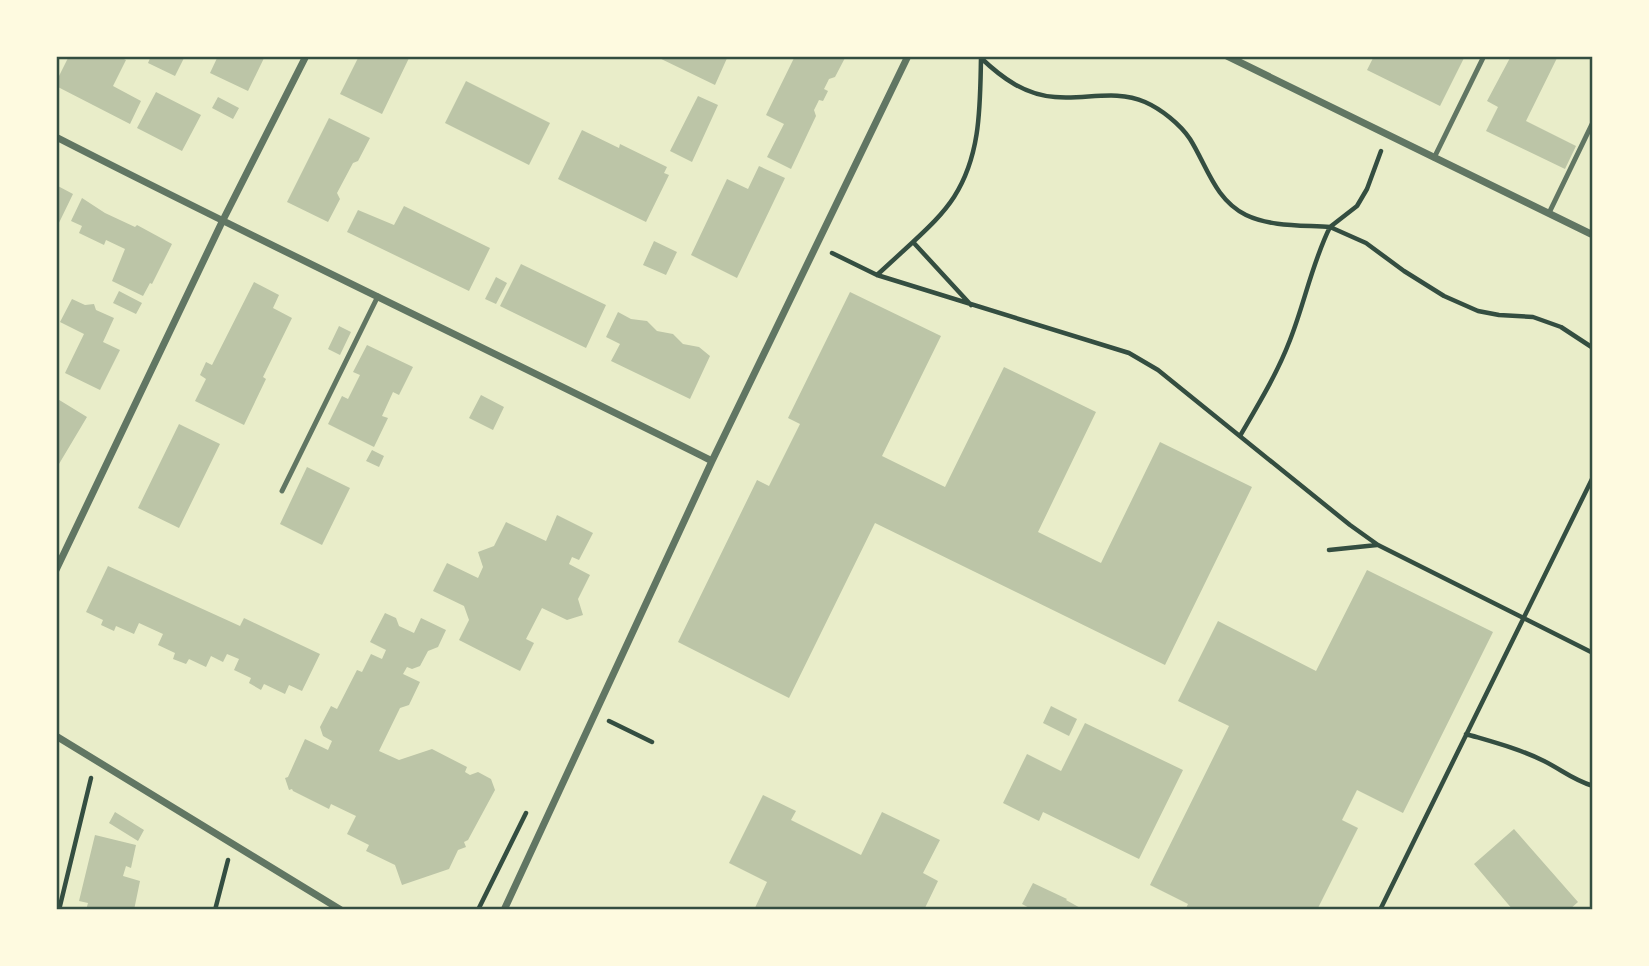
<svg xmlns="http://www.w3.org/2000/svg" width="1649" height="966" font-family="'Golos Text',sans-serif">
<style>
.building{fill:#bcc5a7}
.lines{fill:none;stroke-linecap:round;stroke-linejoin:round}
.path{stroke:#344e41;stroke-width:4.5}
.service{stroke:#617663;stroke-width:5}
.minor{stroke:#617663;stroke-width:7}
.neatline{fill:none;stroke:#344e41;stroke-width:2.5}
</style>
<rect width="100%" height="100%" fill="#e9edc9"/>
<path class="building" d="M69 56H82L87 59 89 56H118L126 60 113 86 141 101 130 124 56 86V82Z
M151 56H185L175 76 148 63Z
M218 56H265L248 91 210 73Z
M359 56H410L382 114 340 94Z
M655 56H728L715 85Z
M795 56H846L835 77 829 79 824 89 828 91 823 101 819 100 814 110 816 116 791 169 767 157 784 124 766 115Z
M1374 56H1465L1440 106 1367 70Z
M1511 56H1558L1526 121 1576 146 1565 169 1486 131 1498 107 1487 101Z
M466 81 550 123 529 165 445 123Z
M156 92 201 115 182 151 137 128Z
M698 96 718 105 692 162 670 151Z
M218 97 239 108 233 119 212 108Z
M329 118 370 138 358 161 353 163 337 193 340 199 328 222 287 202Z
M582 130 619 148 620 144 667 167 664 173 669 175 646 222 558 179Z
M759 166 785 178 737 278 691 255 727 179 748 189Z
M56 185 73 194 56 229Z
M82 198 105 213 135 227 137 225 172 244 152 284 150 283 143 296 112 281 125 249 106 240 104 245 79 233 82 226 71 221Z
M404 206 490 248 469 291 347 232 358 210 394 225Z
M654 241 677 252 666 275 643 265Z
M521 264 606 305 586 348 500 306Z
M496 277 507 283 496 304 485 299Z
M254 282 279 295 273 308 292 318 263 377 266 379 244 425 195 401 206 379 200 375 206 362 212 365Z
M119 291 142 303 136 314 113 303Z
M850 292 941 336 882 456 945 487 1004 367 1096 412 1038 532 1101 563 1160 442 1252 487 1165 665 875 523 789 698 678 642 757 480 769 486 800 424 788 418Z
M72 299 85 305 94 304 96 310 114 318 103 342 120 350 100 390 65 373 84 334 60 322Z
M618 312 631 319 647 321 657 331 673 334 683 344 699 347 710 356 690 399 611 361 620 344 606 337Z
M339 326 351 332 340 355 328 349Z
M367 345 413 367 399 395 393 392 382 416 388 418 374 447 328 424 342 396 348 399 360 375 353 372Z
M481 395 504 407 493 430 469 418Z
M56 398 87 417 56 469Z
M179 424 220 444 179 528 138 508Z
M372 450 384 456 379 467 366 461Z
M307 467 350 488 322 545 280 524Z
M557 515 593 533 579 560 572 557 569 564 590 575 578 599 583 615 567 620 542 608 526 639 534 643 520 671 459 640 469 620 464 606 433 591 447 563 478 578 483 567 478 552 494 546 506 522 546 541Z
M108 566 240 626 244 618 320 654 302 691 289 685 285 694 264 684 261 690 249 683 251 678 234 670 239 659 227 654 223 662 211 656 206 667 189 659 186 664 173 659 175 653 158 645 163 634 139 623 134 634 116 626 114 631 101 625 103 620 86 612Z
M1367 570 1493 632 1403 813 1357 790 1342 820 1358 828 1317 910H1185L1188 904 1150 885 1229 726 1178 701 1218 621 1316 671Z
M385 613 396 618 399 626 414 633 421 618 446 630 438 647 428 651 420 666 412 669 407 667 403 674 420 682 409 705 400 708 379 751 399 760 432 749 467 767 465 772 470 775 478 772 491 779 495 790 468 840 464 842 466 847 458 850 449 869 402 885 395 865 366 851 369 845 347 834 356 816 331 804 329 809 293 791 292 789 289 790 285 778 288 777 305 739 328 750 332 741 323 736 320 727 331 706 337 709 357 670 362 672 371 654 382 659 386 650 370 642Z
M1051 706 1077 719 1069 736 1043 723Z
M1085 723 1183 770 1139 859 1043 812 1039 821 1003 803 1027 754 1061 771Z
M763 795 796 811 791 820 861 855 882 812 940 840 923 873 938 881 924 910H754L767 882 729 863Z
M115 812 144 830 138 841 109 823Z
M1514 829 1578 902 1569 910H1513L1474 864Z
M95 835 136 845 131 868 126 866 123 876 140 881 134 910H86L88 903 79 901Z
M1033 883 1067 899 1066 900 1084 910H1033L1022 904Z"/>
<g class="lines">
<path class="path" d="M913 242C928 228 943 214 954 197 981 155 980 106 981 58 1002 78 1025 95 1055 97 1085 100 1116 89 1145 102 1161 109 1180 124 1190 139 1207 166 1215 200 1246 215 1271 227 1303 225 1330 227L1357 206 1367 189 1381 151
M832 253 877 275 1129 353 1158 370 1350 525 1378 545 1593 653
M877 275 913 242 971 305
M1240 436C1258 405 1277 374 1290 340 1305 302 1312 263 1330 227L1366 243 1404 271 1444 296 1478 311 1499 315 1533 317 1561 327 1593 348
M1329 550 1377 545
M609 721 652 742
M1466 734C1493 742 1520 749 1544 761 1562 770 1573 780 1593 786
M59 910 91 778
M215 910 228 860
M478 910 526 813
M1380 910 1593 477"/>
<path class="service" d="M1434 158 1484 56
M1549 213 1593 122
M282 491 378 296"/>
<path class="minor" d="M1227 56 1593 235
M56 137C273 248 494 352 712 461
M56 570 222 222 306 56
M56 736 341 910
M504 910 712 461 908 56"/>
</g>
<rect width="1649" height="966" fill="none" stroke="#fefae0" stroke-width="116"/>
<rect x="58" y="58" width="1533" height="850" class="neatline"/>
</svg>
